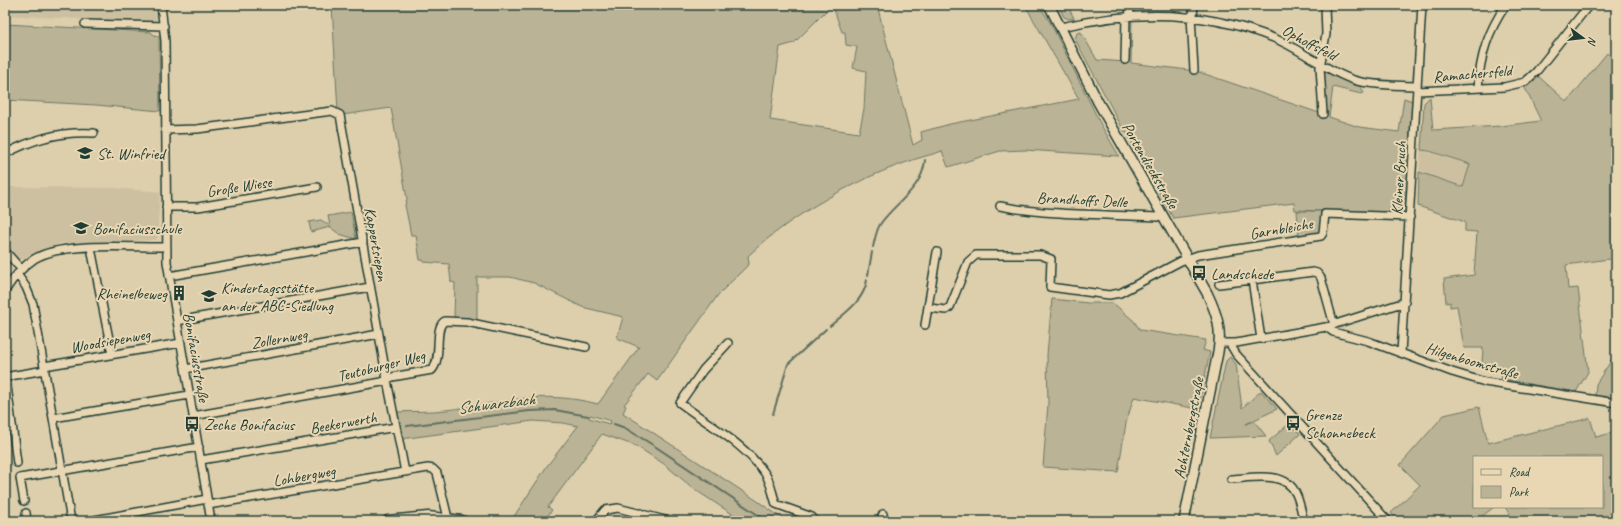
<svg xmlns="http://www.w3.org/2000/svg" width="1621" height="526" font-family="Caveat,sans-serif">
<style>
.built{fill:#ccc0a1}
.green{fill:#bab396;stroke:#6c7865;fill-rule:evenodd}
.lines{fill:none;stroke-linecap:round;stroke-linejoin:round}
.stream{stroke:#606f5e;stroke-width:2}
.minor-casing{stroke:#1f3d34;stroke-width:10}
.tertiary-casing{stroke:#1f3d34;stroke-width:12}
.secondary-casing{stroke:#1f3d34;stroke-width:13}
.minor{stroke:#e9d7b4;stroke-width:7}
.tertiary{stroke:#e9d7b4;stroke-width:9}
.secondary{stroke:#e9d7b4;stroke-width:10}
.labels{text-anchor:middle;stroke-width:4;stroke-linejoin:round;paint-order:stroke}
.street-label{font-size:16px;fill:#1f3d34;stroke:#e9d7b4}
.poi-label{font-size:16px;fill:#1f3d34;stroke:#e9d7b4;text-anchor:start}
.water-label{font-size:17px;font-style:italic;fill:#2f4a3e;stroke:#e9d7b4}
</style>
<rect width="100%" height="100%" fill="#ddceac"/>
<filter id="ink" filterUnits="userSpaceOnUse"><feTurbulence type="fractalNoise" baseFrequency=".025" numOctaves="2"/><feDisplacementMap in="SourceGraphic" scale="8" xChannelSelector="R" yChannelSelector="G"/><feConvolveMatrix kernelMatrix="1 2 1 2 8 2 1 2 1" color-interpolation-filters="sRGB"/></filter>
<g filter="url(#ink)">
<path class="built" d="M5 5H159L160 9 156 20 151 23 5 15Z
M1421 150 1470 164 1463 187 1419 172Z
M5 187 113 188 160 192 157 239 155 240 61 243 34 253 24 259H19L14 257 5 247Z"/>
<path class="green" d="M332 5H832L794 43 780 47 770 120 859 133 864 109 866 71 853 68 857 47 846 45 845 32H842L834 10 840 5H877L913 145 922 140 921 132 950 124 1079 99 1025 5H1039L1050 22 1100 123 1119 156 1025 150 1000 151 948 167 942 151C934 154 925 156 916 159 857 178 792 214 748 256L749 264 718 295 657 381 648 374 624 405 626 406 623 413 756 500 786 521H743L694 489 664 464 636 446 602 434 548 507 552 510 546 518 541 515 537 521H511L547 466 578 426 563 423 533 421 401 439 397 412C413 411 430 412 446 410 504 403 539 389 598 404L639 347 617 338 623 317 582 307 534 283 510 277H477V321L454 318 455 283 451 282 449 264 424 262 423 260H420L416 235H411L405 205 407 199 391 108 342 115 338 112ZM590 415 611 421V422L609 424 589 418Z
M1058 5H1067L1074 18 1069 19 1064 17Z
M1127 19H1132L1131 63 1196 71 1325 115 1321 67 1346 81 1360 86 1364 93 1361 94 1333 87 1329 117 1359 127 1399 132 1404 98 1415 102 1411 171 1406 191 1405 214 1295 210 1294 203 1173 218 1126 132 1124 131 1075 39 1077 33 1081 32 1097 60 1126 62Z
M5 24 151 32 154 35 159 36 160 111 96 105 5 100Z
M1607 53 1613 58H1616V258L1566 265 1568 289 1578 288 1588 372 1576 392 1501 379 1503 368 1482 363 1483 348H1464L1457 306 1450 307V302L1446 303 1444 279 1474 275 1477 232 1465 231V222L1418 206 1419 172 1463 187 1470 164 1429 151 1421 150 1424 103 1430 97 1433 130 1501 126 1541 121 1524 86 1538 76 1567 102Z
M1297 211H1321L1320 230 1318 233 1299 236Z
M351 212 356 239 339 234 330 227 311 232 309 222 321 220 330 226 328 216Z
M1052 299 1088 303H1113L1134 321 1140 330 1206 340 1203 350 1210 352 1198 409 1134 397 1126 423 1118 472 1043 467 1048 404 1047 355Z
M1616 353V402L1595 398 1596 384Z
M1230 357 1236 364 1242 408 1261 391 1277 409 1246 424 1254 421 1266 436 1210 438 1226 361Z
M1479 407 1488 443 1590 418 1596 437 1616 432V521H1514L1505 507H1602V457H1474V507H1494L1476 521H1399L1391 513 1420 485 1400 465 1444 415Z
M1290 423 1300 434 1276 456 1269 441Z"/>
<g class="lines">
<path class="stream" d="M873 247C875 239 876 230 881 223 896 202 923 188 925 160
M868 275 872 252
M830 326C845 313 864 301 867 280
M773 414 788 364 826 329
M614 424 625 428 653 445 767 521
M407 426 529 411 555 410 588 416"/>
<g class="minor-casing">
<path id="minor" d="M161 5 165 41 167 262 211 521
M1129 5 1130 16
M1191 16 1194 70
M1193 16 1194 5
M85 24 164 26
M1061 27C1133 10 1207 10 1276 39 1302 50 1328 72 1354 80 1371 86 1399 85 1417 86
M1125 60 1126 17
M1478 88C1480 56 1488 31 1506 5
M1417 91 1504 87 1525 82 1536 72 1589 5
M1323 114 1320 67 1326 34 1325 5
M165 130 197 129 332 111 340 115 387 380 405 472
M5 154C32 139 63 131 94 133
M1000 206C1051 216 1106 214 1157 217L1162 215
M166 207H198L317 187
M91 248 112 354
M5 251 21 269
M17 274 26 287 33 304 71 521
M169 276 363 242
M1219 284 1252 280
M5 291C13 278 22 267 34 259 63 241 131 248 166 247
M929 308 946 310 950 307 968 262 976 255H1040L1051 259 1050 287 1109 295 1120 293 1181 261 1198 255 1321 236 1323 233 1325 214 1410 217
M177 321 370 287
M925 325 937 252
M1326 327 1333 332 1368 341 1452 372 1485 382 1616 403
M1261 339 1252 280 1313 272 1317 273 1321 278 1334 325
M728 343 703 370 680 403C708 424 743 443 764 472 771 481 772 493 776 504L812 517 815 521
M1220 343H1236L1326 327 1405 302
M1230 344 1236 354 1388 521
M1401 353 1422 5
M44 366 181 343
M185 369 379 334
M193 416 382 382 392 377 432 370C443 358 433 327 445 321L467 322 586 347
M53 418 189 395
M201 460 396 427
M17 463 6 378 10 376 45 370
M1231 479C1251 478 1286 470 1296 494 1300 502 1301 512 1304 521
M24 501 20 478 199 447
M208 505 428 468 433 469 437 473 448 518
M26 513 27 521
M89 521 207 499
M596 521 605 510 618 508 669 521
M638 521 641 513
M880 521 883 514"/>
</g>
<g class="tertiary-casing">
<path id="tertiary" d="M1049 5 1098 102 1207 293C1217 314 1222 329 1218 352L1184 521"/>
</g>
<g class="secondary-casing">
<path id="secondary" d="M388 521 428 517 462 521"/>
</g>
<use href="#minor" class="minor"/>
<use href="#tertiary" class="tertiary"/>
<use href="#secondary" class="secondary"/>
</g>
</g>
<defs>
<g id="school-bare" transform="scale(1.2)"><path d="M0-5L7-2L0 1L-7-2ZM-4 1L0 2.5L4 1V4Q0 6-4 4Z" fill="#1f3d34" stroke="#e9d7b4" stroke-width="2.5" paint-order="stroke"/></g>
<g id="bus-bare" transform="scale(1.2)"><path d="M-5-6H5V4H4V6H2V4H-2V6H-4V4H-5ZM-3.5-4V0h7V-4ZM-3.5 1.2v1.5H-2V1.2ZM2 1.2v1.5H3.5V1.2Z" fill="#1f3d34" stroke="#e9d7b4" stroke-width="2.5" paint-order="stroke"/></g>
<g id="building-bare" transform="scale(1.2)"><path d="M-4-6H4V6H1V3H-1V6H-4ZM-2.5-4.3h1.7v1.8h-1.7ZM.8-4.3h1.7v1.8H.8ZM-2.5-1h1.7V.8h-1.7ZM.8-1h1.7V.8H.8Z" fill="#1f3d34" stroke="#e9d7b4" stroke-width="2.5" paint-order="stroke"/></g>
</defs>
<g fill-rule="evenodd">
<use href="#school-bare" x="85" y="153"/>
<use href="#school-bare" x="81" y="228"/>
<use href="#bus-bare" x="1199" y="273"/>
<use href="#building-bare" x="179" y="293"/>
<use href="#school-bare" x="209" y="296"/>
<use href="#bus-bare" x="1293" y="423"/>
<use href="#bus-bare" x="192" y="424"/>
</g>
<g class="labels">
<g class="street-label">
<text transform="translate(1310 42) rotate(28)" y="6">Ophoffsfeld</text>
<text transform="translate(1472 73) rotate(-5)" y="6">Ramachersfeld</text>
<text transform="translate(1151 165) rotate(60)" y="6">Portendieckstraße</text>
<text transform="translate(1398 178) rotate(-87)" y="6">Kleiner Bruch</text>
<text transform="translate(239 186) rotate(-9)" y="6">Große Wiese</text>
<text transform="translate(1082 199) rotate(3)" y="6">Brandhoffs Delle</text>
<text transform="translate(1281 228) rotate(-10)" y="6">Garnbleiche</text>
<text transform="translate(377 244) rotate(80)" y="6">Kappertsiepen</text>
<text transform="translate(279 338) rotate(-10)" y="6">Zollernweg</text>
<text transform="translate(110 340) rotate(-10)" y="6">Woodsiepenweg</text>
<text transform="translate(197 357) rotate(80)" y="6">Bonifaciusstraße</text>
<text transform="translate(1472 360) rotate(16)" y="6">Hilgenboomstraße</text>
<text transform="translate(381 365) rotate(-14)" y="6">Teutoburger Weg</text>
<text transform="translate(343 422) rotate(-10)" y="6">Beekerwerth</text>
<text transform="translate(1188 428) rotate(-79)" y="6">Achternbergstraße</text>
<text transform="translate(304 475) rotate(-10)" y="6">Lohbergweg</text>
</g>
<g class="poi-label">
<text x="97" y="159">St. Winfried</text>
<text x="93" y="234">Bonifaciusschule</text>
<text x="1211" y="279">Landschede</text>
<text x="221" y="293">Kindertagsstätte<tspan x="221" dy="18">an der ABC-Siedlung</tspan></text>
<text x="167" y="299" text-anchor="end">Rheinelbeweg</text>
<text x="1305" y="420">Grenze<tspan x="1305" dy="18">Schonnebeck</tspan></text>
<text x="204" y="430">Zeche Bonifacius</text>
</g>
<g class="water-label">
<text transform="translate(496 403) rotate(-7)" y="6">Schwarzbach</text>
</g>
</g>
<rect width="1621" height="526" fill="none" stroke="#e9d7b4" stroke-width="20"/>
<rect x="10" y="10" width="1601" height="506" fill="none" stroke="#1f3d34" stroke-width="1.5" filter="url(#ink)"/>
<rect x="1473" y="456" width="130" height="52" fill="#e9d7b4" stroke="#989981"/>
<rect x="1481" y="469" width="20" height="6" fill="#e9d7b4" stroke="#989981"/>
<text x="1509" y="476" font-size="12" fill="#1f3d34">Road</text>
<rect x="1481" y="486" width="20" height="12" fill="#bab396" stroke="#989981"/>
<text x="1509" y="496" font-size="12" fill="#1f3d34">Park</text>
<g transform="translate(1583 38) rotate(105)" stroke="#e9d7b4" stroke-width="3" paint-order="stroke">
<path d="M0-3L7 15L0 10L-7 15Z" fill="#1f3d34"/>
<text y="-6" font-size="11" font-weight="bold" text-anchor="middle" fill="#1f3d34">N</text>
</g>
</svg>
